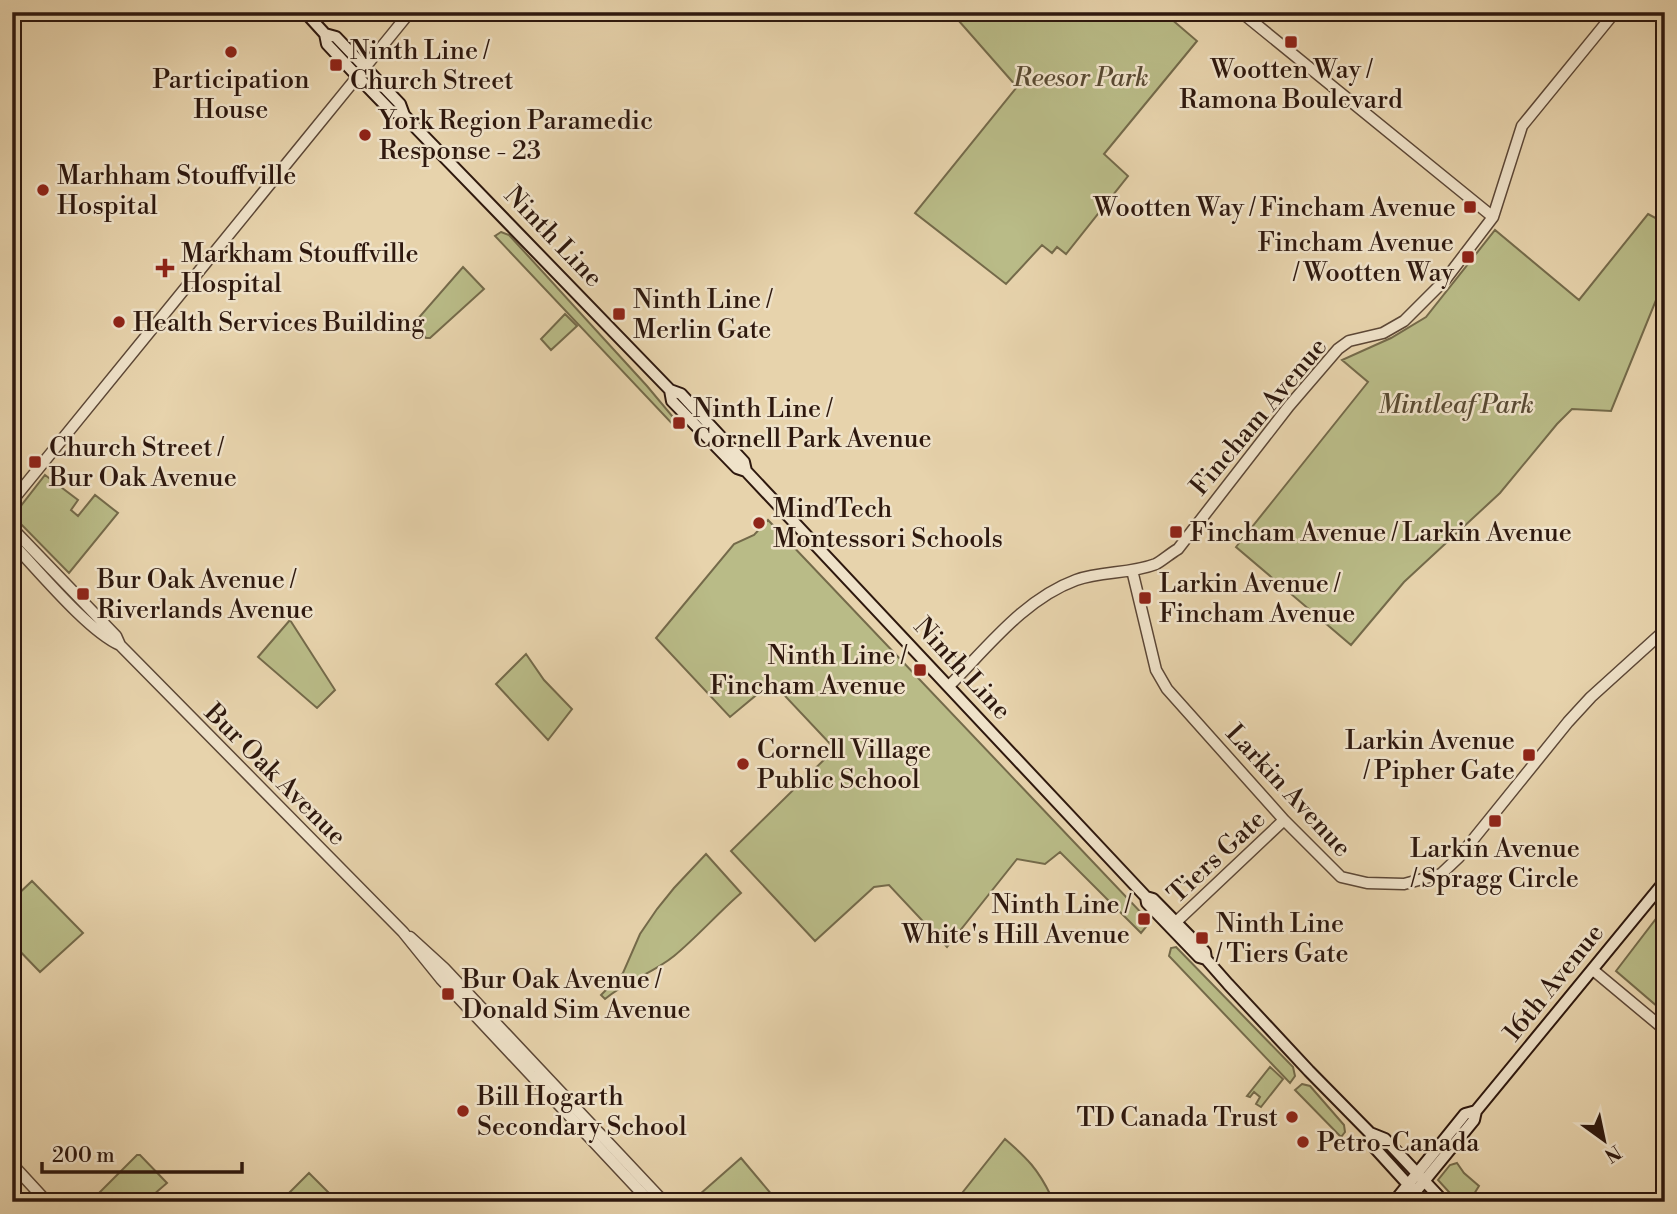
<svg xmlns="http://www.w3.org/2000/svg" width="1677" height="1214" font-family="'Libre Bodoni',serif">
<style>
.green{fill:#b9bb87;stroke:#746a4a;stroke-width:2}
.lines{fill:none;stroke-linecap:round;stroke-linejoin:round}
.tertiary-casing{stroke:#5c4736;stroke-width:13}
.secondary-casing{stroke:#2e180e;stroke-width:14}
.tertiary{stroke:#efe2c9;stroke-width:10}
.secondary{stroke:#efe2c9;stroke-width:10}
.poi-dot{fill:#8f2418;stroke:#efe2c9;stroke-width:2.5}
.labels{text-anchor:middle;stroke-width:5;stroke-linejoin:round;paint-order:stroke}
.poi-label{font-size:26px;fill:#2e180e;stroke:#efe2c9;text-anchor:start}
.park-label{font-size:26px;font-style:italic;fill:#584932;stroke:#efe2c9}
.street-label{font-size:26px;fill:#2e180e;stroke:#efe2c9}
</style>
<rect width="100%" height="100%" fill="#e7d3ac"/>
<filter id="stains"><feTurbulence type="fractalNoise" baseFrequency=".00286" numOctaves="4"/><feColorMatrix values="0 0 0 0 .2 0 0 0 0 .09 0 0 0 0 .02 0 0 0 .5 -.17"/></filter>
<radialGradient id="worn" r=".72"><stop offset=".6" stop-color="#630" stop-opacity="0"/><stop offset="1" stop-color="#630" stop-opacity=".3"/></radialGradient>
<path class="green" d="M951 12H1163L1197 41 1104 154 1128 176 1066 254 1057 247 1052 253 1042 245 1006 284 915 213 1017 87Z
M1648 214 1665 223V278L1611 411 1572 409 1557 424 1500 493 1404 582 1351 645 1236 547 1368 382 1342 360 1391 338 1426 317 1495 230 1579 300Z
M501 232 509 235 647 386 683 429 678 430 495 236Z
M463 267 484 289 430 338H426L415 322Z
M565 314 577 326 551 350 541 339Z
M45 475 78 500 71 510 78 516 95 495 118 513 69 573 13 516Z
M768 520 1150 922 1141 933 1060 852 1045 864 1017 859 947 947 889 885 874 887 815 941 731 851 835 749 772 682 730 717 656 638 734 544 754 535Z
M290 620 335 690 317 708 258 657Z
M526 654 544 680 572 709 548 740 496 684Z
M706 854 741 893C718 913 697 937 674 956 652 974 626 981 605 999L601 995 623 973 640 934 657 909 674 888Z
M32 881 83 933 40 972 12 943V900Z
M1665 907V1013L1616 971Z
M1176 947 1293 1067 1295 1076 1290 1083 1169 956 1171 948Z
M1270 1067 1283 1079 1261 1107 1256 1104 1260 1097 1254 1092 1250 1097 1247 1096Z
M1302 1084 1310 1086 1344 1125 1345 1132 1341 1137 1295 1090Z
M1005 1139C1027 1158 1038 1169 1051 1196L1039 1202H955Z
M137 1155H140L167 1183 145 1202H90Z
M741 1158 778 1202H691Z
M1457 1163 1464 1173 1479 1186 1469 1202H1458L1438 1180 1450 1165Z
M309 1173 338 1202H280Z"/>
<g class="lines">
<g class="tertiary-casing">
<path id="tertiary" d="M1241 12 1493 217
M12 501 410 12
M12 528 116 636 120 645 403 932 441 979 650 1202
M12 543C38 570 88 631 120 645
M1132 570 1156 670 1167 689 1284 820 1341 877 1367 883 1404 884 1441 874 1459 857 1568 722 1591 697 1665 630
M949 686C987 648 1024 599 1076 580 1102 571 1130 574 1156 564 1163 560 1171 553 1178 549L1289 406 1338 349 1349 341 1383 333 1404 321 1445 280 1493 217 1522 126 1615 12
M1176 922 1284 820
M410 937 444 968 664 1202
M1593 970 1665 1030
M12 1164 47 1202"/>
</g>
<g class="secondary-casing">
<path id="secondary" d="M305 12 325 34 327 44 358 77 391 111 404 115
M325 34 336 37 400 104 404 115 418 130 670 390 681 394 744 462 746 471 1146 897 1147 903 1199 957 1206 959
M670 390 672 401 737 468 746 471
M1146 897 1153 899 1205 952 1206 959 1228 984 1309 1071 1370 1133 1385 1139 1444 1202
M1370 1133 1374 1147 1424 1202
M1394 1202 1465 1114 1476 1111
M1407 1202 1474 1120 1476 1111 1665 881"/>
</g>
<use href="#tertiary" class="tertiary"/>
<use href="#secondary" class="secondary"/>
</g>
<g class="poi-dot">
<rect x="1284" y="35" width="14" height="14" rx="3.5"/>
<circle cx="231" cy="52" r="7"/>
<rect x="329" y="58" width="14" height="14" rx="3.5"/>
<circle cx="365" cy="135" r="7"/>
<circle cx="43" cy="190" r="7"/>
<rect x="1463" y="200" width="14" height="14" rx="3.5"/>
<rect x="1461" y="250" width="14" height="14" rx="3.5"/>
<path d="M161.5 257.5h7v7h7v7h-7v7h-7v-7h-7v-7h7z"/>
<rect x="612" y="307" width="14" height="14" rx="3.5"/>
<circle cx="119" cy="322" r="7"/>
<rect x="672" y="416" width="14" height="14" rx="3.5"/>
<rect x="28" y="455" width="14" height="14" rx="3.5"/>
<circle cx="759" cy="523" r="7"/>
<rect x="1169" y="525" width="14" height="14" rx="3.5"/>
<rect x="76" y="587" width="14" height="14" rx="3.5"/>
<rect x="1138" y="591" width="14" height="14" rx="3.5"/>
<rect x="913" y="663" width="14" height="14" rx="3.5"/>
<rect x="1522" y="748" width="14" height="14" rx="3.5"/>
<circle cx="743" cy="764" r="7"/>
<rect x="1488" y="814" width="14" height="14" rx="3.5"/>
<rect x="1137" y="912" width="14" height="14" rx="3.5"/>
<rect x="1195" y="931" width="14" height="14" rx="3.5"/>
<rect x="441" y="987" width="14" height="14" rx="3.5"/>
<circle cx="463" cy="1111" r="7"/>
<circle cx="1292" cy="1117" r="7"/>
<circle cx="1303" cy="1142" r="7"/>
</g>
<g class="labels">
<g class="poi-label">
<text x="350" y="59">Ninth Line /<tspan x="350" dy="30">Church Street</tspan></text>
<text x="1291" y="78" text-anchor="middle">Wootten Way /<tspan x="1291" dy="30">Ramona Boulevard</tspan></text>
<text x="231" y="88" text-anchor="middle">Participation<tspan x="231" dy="30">House</tspan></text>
<text x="379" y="129">York Region Paramedic<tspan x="379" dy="30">Response - 23</tspan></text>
<text x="57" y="184">Marhham Stouffville<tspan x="57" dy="30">Hospital</tspan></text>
<text x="1456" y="216" text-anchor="end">Wootten Way / Fincham Avenue</text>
<text x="1454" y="251" text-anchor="end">Fincham Avenue<tspan x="1454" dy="30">/ Wootten Way</tspan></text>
<text x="181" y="262">Markham Stouffville<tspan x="181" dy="30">Hospital</tspan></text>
<text x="633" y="308">Ninth Line /<tspan x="633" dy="30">Merlin Gate</tspan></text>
<text x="133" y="331">Health Services Building</text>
<text x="693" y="417">Ninth Line /<tspan x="693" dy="30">Cornell Park Avenue</tspan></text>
<text x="49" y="456">Church Street /<tspan x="49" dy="30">Bur Oak Avenue</tspan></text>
<text x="773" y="517">MindTech<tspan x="773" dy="30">Montessori Schools</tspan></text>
<text x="1190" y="541">Fincham Avenue / Larkin Avenue</text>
<text x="97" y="588">Bur Oak Avenue /<tspan x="97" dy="30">Riverlands Avenue</tspan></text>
<text x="1159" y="592">Larkin Avenue /<tspan x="1159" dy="30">Fincham Avenue</tspan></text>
<text x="906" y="664" text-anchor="end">Ninth Line /<tspan x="906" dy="30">Fincham Avenue</tspan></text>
<text x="1515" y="749" text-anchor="end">Larkin Avenue<tspan x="1515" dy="30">/ Pipher Gate</tspan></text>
<text x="757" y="758">Cornell Village<tspan x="757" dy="30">Public School</tspan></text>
<text x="1495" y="857" text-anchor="middle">Larkin Avenue<tspan x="1495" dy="30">/ Spragg Circle</tspan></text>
<text x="1130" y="913" text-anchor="end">Ninth Line /<tspan x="1130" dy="30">White's Hill Avenue</tspan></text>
<text x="1216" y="932">Ninth Line<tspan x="1216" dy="30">/ Tiers Gate</tspan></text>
<text x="462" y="988">Bur Oak Avenue /<tspan x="462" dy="30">Donald Sim Avenue</tspan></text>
<text x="477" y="1105">Bill Hogarth<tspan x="477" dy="30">Secondary School</tspan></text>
<text x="1278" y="1126" text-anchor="end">TD Canada Trust</text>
<text x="1317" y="1151">Petro-Canada</text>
</g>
<g class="park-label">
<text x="1081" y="86">Reesor Park</text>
<text x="1456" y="413">Mintleaf Park</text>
</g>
<g class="street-label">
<text transform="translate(554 236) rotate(46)" y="9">Ninth Line</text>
<text transform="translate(1258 416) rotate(-50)" y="9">Fincham Avenue</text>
<text transform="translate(963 668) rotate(47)" y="9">Ninth Line</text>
<text transform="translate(276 774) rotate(45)" y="9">Bur Oak Avenue</text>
<text transform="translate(1289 790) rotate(47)" y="9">Larkin Avenue</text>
<text transform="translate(1216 856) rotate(-43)" y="9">Tiers Gate</text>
<text transform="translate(1553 982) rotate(-51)" y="9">16th Avenue</text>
</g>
</g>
<rect width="1677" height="1214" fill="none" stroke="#e7d3ac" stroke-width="42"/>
<rect x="14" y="14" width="1649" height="1186" fill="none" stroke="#2e180e" stroke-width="3.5"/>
<rect x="21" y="21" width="1635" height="1172" fill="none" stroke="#2e180e" stroke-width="2"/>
<g transform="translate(1604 1140) rotate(147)" stroke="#efe2c9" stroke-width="5" paint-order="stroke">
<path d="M0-5L12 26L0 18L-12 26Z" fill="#2e180e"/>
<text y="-10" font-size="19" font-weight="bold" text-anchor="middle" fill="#2e180e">N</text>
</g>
<path d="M42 1162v10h200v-10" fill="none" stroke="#2e180e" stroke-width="3.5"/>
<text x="52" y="1162" font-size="21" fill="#2e180e" stroke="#efe2c9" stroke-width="5" paint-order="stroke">200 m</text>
<rect width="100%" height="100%" filter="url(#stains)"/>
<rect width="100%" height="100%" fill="url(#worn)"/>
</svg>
